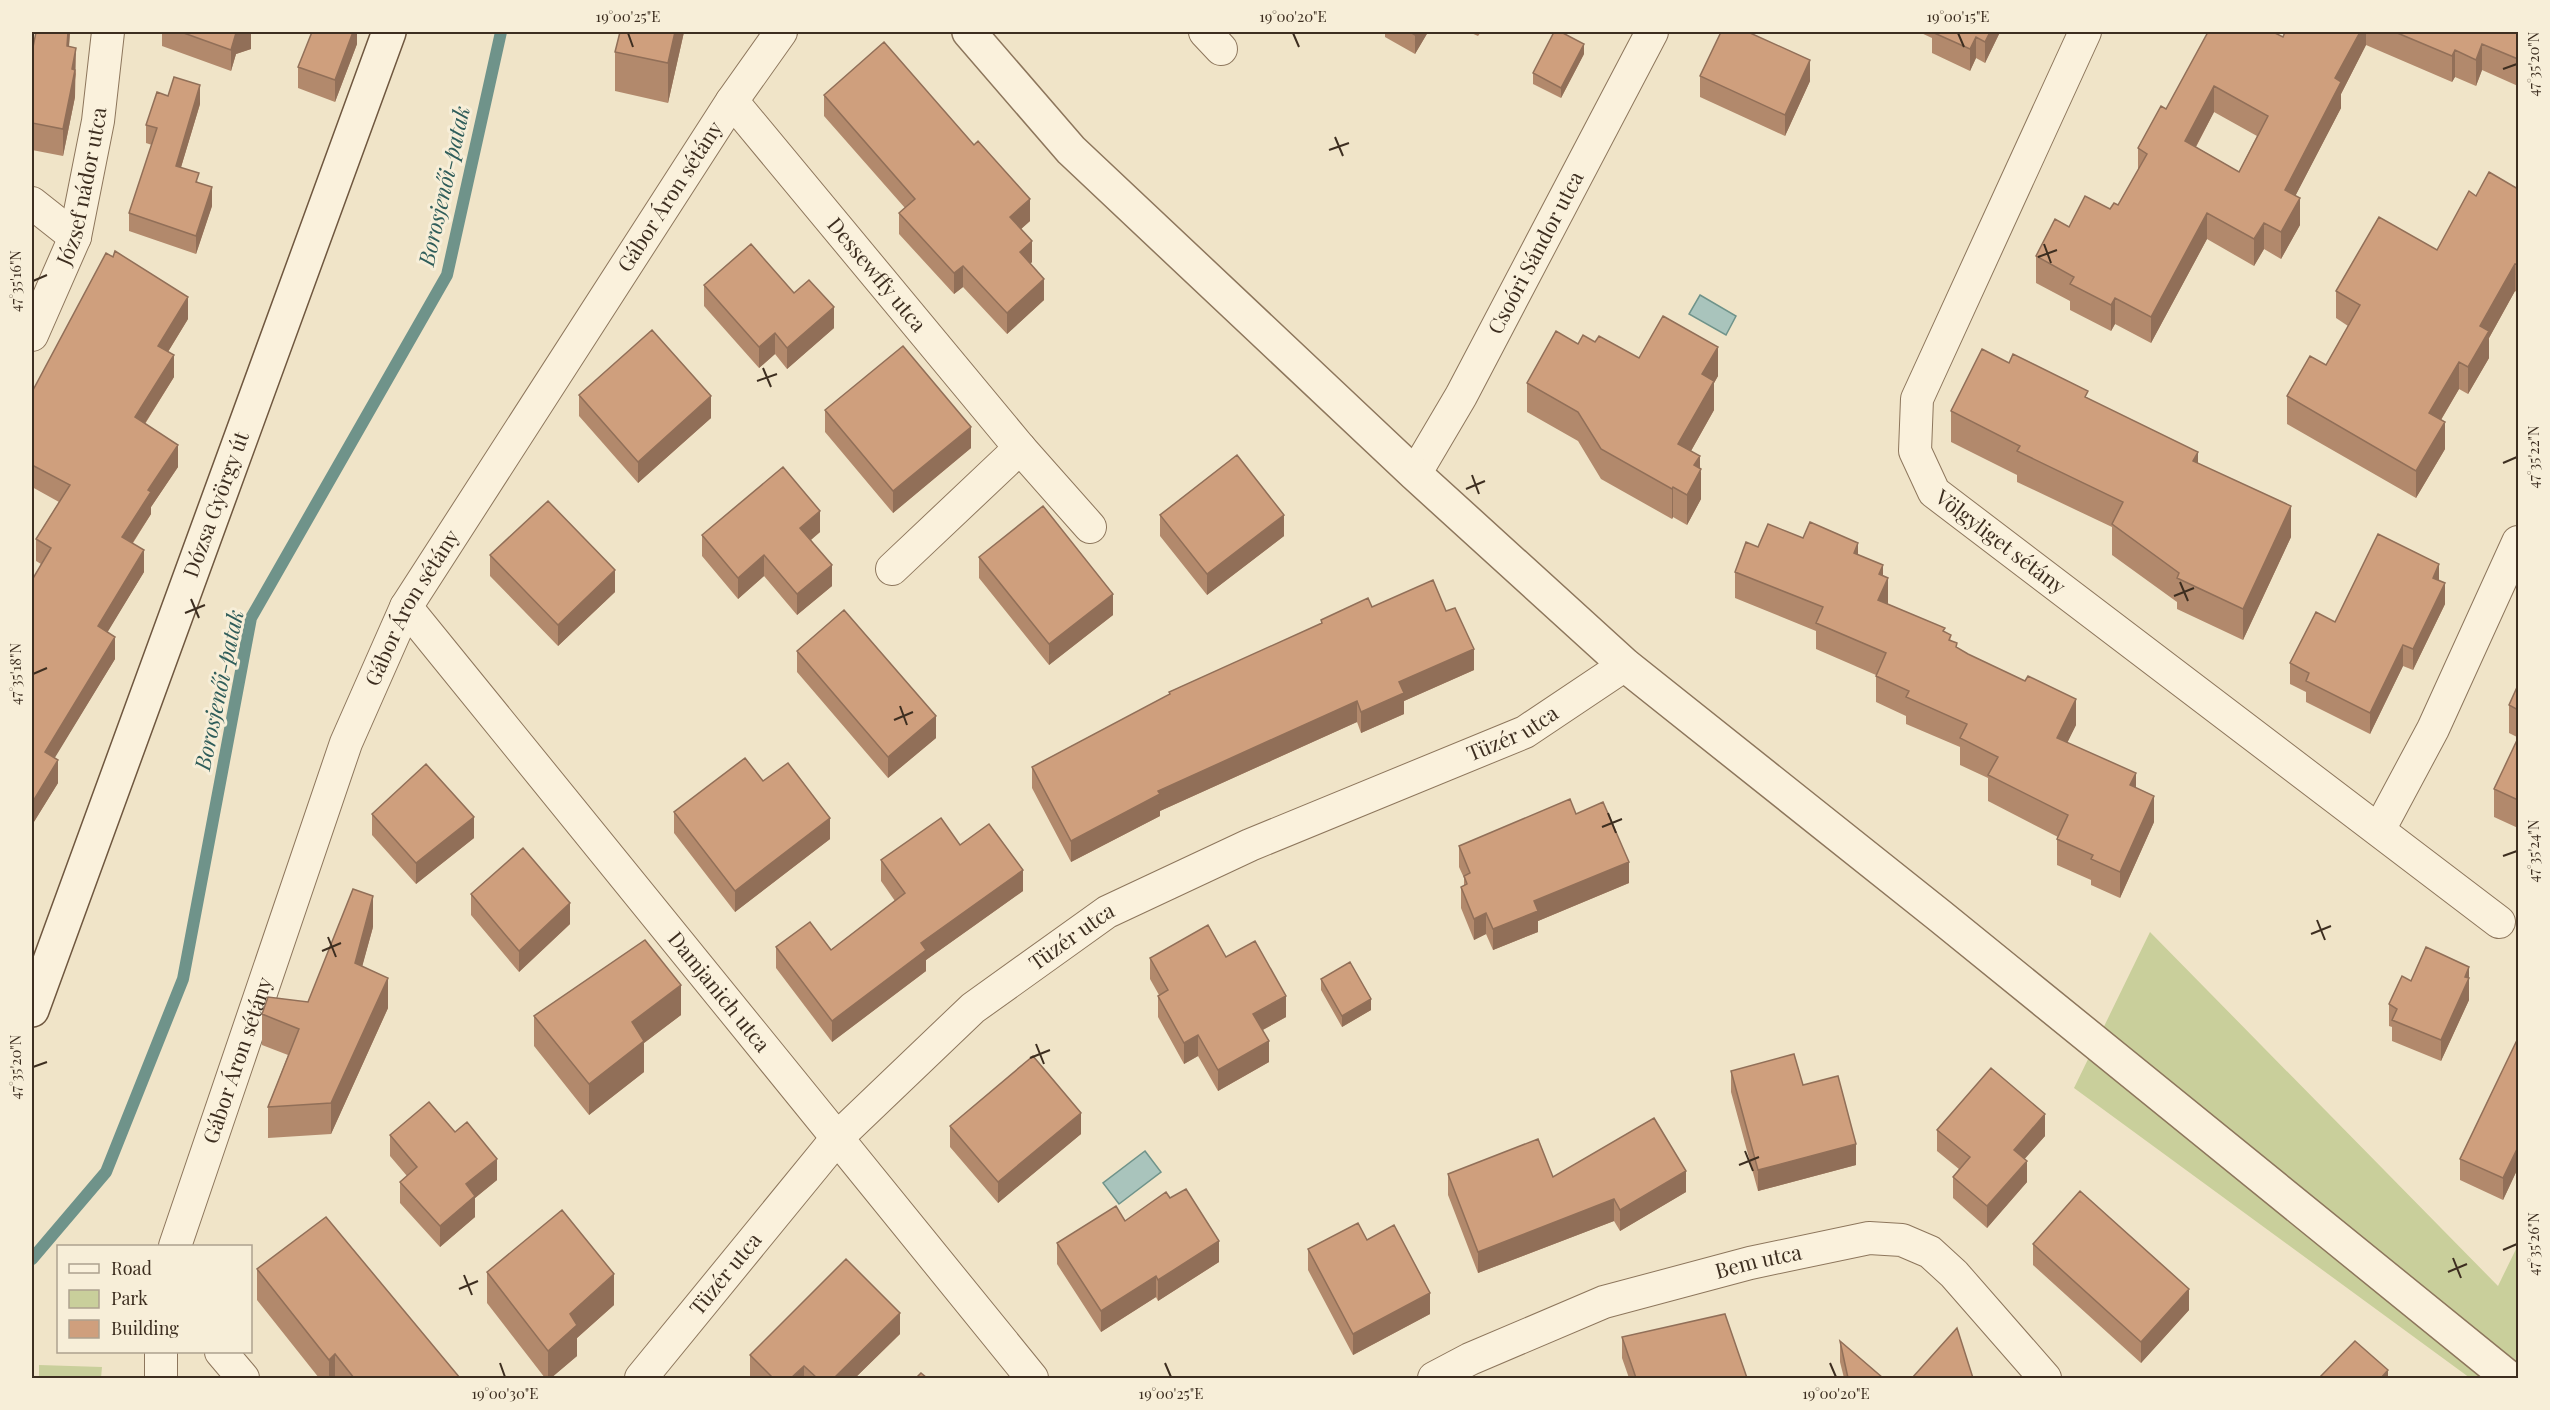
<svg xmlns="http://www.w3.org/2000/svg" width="2550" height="1410" font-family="'Playfair Display',serif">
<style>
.green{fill:#c9cf9b}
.water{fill:#a9c4bc;stroke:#6f938a;stroke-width:1.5}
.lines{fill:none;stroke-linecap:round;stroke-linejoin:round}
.stream{stroke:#6f938a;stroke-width:12}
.minor-casing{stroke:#8d765c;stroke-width:34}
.tertiary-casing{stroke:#8d765c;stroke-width:36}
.secondary-casing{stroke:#6f573f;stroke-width:36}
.minor{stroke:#faf1dc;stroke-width:32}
.tertiary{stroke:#faf1dc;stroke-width:33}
.secondary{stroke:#faf1dc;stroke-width:33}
.wall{fill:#b2896c;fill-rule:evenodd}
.shaded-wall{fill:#916f58}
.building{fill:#cf9f7d;stroke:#916f58;stroke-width:1.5;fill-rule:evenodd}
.ticks{fill:none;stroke:#3d2e20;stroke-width:2}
.labels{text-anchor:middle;stroke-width:6;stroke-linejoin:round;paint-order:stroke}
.street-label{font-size:21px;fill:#3d2e20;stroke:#f7eed8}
.water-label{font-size:22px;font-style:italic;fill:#2f5d5a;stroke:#f7eed8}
.neatline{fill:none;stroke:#3d2e20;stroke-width:2}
.ticks-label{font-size:15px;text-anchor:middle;fill:#3d2e20}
</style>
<rect width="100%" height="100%" fill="#f0e4c8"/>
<path class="green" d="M2150 932 2498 1286 2518 1245V1378H2470L2074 1088Z
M39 1365 102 1367 101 1378H39Z"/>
<path class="water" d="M1700 295 1736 316 1726 335 1689 314Z
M1145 1151 1161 1172 1119 1204 1103 1183Z"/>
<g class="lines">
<path class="stream" d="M32 1259 106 1172 183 979 251 618 447 275 501 32"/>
<g class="minor-casing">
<g id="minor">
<path d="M1205 32 1221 49"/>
<path id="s1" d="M2085 32 1917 399 1915 451 1934 492 2499 922"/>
<path id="s2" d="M732 101 1020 448 1090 527"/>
<path d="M32 203 75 237"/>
<path id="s3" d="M32 335 75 237 98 121 108 32"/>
<path id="s4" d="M1415 474 1461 396 1652 32"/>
<path d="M892 569 1020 448"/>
<path id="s5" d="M406 607 1032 1378"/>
<path d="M2379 830 2433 729 2518 542"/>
<path id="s6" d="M175 1246 346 743 406 607 732 101 781 32"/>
<path d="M221 1352 243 1378"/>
<path d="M161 1378V1352"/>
<path id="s7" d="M641 1378 838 1137 973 1008 1107 912 1250 845 1525 732 1625 665"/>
<path id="s8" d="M1434 1378 1470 1359 1604 1302 1750 1263 1869 1238 1902 1240 1930 1252 1954 1274 2045 1378"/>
</g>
</g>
<g class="tertiary-casing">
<path id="tertiary" d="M969 32 1071 150 1415 474 1625 665 1940 916 2509 1378"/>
</g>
<g class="secondary-casing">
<g id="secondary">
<path id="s9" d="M32 1010 389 32"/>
</g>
</g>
<use href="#minor" class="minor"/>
<use href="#tertiary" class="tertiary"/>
<use href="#secondary" class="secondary"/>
</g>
<path class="wall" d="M36 32H70L69 46 76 74 75 80V97L63 156 32 150V52Z
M162 32H251V49L236 54 231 71 162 46Z
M357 32V44L335 102 298 88V67Z
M684 32 668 103 615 91V52Z
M1385 32H1428L1415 54 1385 37Z
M1469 32H1481L1478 36Z
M1919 32H2000L1985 63 1976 58 1970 71 1932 53V38Z
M2285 32H2518V86L2482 70 2476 86 2455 77 2452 82 2366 45 2341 94V108L2295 196 2300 225 2281 259 2264 249 2254 266 2207 239 2151 343 2115 324 2111 331 2070 310V301L2036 283V256L2069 227 2118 205 2138 171V148L2166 109 2283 37ZM2214 112 2257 136 2239 172 2196 147Z
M1584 54 1561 98 1533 84V73Z
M1700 76 1810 81 1785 136 1700 97Z
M824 95 1030 221 1021 229 1032 262 1030 264 1044 300 1007 334 963 287 954 294 899 234V213L905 208 824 116Z
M200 104 181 167 199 183 212 206 196 254 129 231V213L152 145 146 143V125Z
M2518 189V293L2515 291 2489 338V358L2468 394 2459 389 2441 420 2445 449 2416 498 2287 424V396L2326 365 2348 326 2336 318V291L2437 250 2476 196Z
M704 285 794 293 834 328 787 369 775 354 759 368 704 306Z
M188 319 168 352 174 377 145 424 178 467 151 507V514L133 543 144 572 107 632 115 659 54 758 58 783 32 825V580L41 564 36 561V539L59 502 32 487V392Z
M1595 342 1639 358 1718 376 1714 383V410L1691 451 1700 468 1701 499 1687 525 1673 517 1672 519 1601 479 1578 441 1527 412V383L1578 344Z
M2009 363 2088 398 2198 463 2291 537 2243 640 2177 609V602L2112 555V527L2017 482V475L1951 442V411Z
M579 395 711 418 638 483 579 416Z
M825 410 971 448 893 513 825 432Z
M1160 515 1284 536 1207 595 1160 536Z
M820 532 811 540 832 586 797 615 764 576 738 599 702 556V535Z
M1803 538 1858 554 1883 576 1888 604 1945 632 1957 648 2076 725 2067 742 2136 788 2154 822 2120 898 2091 885V880L2057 865V839L2058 837 1988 801V778L1960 765V747L1906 724V716L1876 702V675L1816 649V631L1735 598V572Z
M490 555 615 592 558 646 490 576Z
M979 557 1113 615 1049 665 979 578Z
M2439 580 2445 604 2413 670 2403 666 2370 734 2306 702V692L2290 684V663L2335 622Z
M1372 607 1446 611 1474 670 1404 701V714L1361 733 1357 722 1160 811V816L1071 862 1032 788V767L1169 695V692L1321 624V620Z
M797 651 936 738 888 778 797 672Z
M2518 685V828L2494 817V789L2517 741V737L2509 733V705Z
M763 781 830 839 735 912 674 833V812Z
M372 814 474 838 416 884 372 835Z
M1576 814 1629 883 1538 921V932L1493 950 1486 934 1474 940 1461 908V887L1464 886V878L1459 867V846Z
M960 845 1023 891 926 960V971L832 1042 776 968V947L831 950 895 901 881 881V860Z
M471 894 570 924 519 972 471 915Z
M373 927 362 966 388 1008 331 1134 268 1138V1107L288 1055 262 1045V1014L308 1002Z
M1150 958 1286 1017 1263 1030 1269 1062 1218 1091 1198 1056 1184 1064 1158 1017V996L1159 995 1150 979Z
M2469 967V1000L2441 1061 2392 1041V1027L2389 1026V1004L2411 981Z
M1321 979 1371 1010 1342 1027 1321 990Z
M681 1015 644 1043V1072L589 1115 534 1046V1016Z
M2518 1038V1168L2503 1200 2460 1180V1159Z
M1731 1071 1803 1085 1856 1165 1758 1191 1731 1092Z
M950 1126 1081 1134 998 1203 950 1147Z
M1937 1130 2045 1136 2024 1159 2027 1182 1987 1228 1953 1198V1177L1959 1169 1937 1151Z
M455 1132 497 1180 475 1198V1217L440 1247 400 1203V1182L407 1176 390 1156V1135Z
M1448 1174 1553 1177 1686 1192 1620 1231 1614 1221 1478 1273 1448 1195Z
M1170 1198 1219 1262 1158 1301 1156 1297 1101 1332 1057 1264V1243L1125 1221Z
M1367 1240 1430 1314 1353 1355 1308 1270V1249Z
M2033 1244 2189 1310 2141 1363 2033 1265Z
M257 1269 460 1378H319L257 1300Z
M487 1272 614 1305 577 1338V1356L551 1378H545L487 1303Z
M900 1334 855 1378H752L750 1376V1355Z
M1622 1337 1747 1378H1629L1622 1358Z
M1840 1341 1883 1378H1844L1840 1362Z"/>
<path class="shaded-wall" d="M68 32H70L67 73V46Z
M241 32H251V49L236 54 231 71V50L236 33Z
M353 32H357V44L335 102V80Z
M675 32H684L668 103V63Z
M1417 32H1428L1415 54V35Z
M1990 32H2000L1985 63V42Z
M2360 32H2366V45L2341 94V108L2285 216V190L2335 78Z
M1976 37V58L1970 71V49Z
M1584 44V54L1561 98V88Z
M2482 44V70L2476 86V60Z
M76 48 75 97 63 156V129L72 69Z
M2455 50V77L2452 82V56Z
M1810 60V81L1785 136V115Z
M200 85V104L176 184V166Z
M2214 86V112L2185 167V141Z
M212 187V206L196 254V236Z
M2300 198V225L2281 259V232Z
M1030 199V221L1010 239V217Z
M2207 213V239L2151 343V317Z
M2264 223V249L2254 266V239Z
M1032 241V262L1020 273V252Z
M2515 264V291L2489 338V358L2468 394V367L2480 326Z
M963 266V287L954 294V273Z
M1044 279V300L1007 334V313Z
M188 297V319L158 368V346Z
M2115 298V324L2111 331V305Z
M834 307V328L787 369V348Z
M775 333V354L759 368V347Z
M1718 347V376L1714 383V410L1678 474V444L1702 374Z
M174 355V377L135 439V417Z
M2459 362V389L2429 440V413Z
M711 396V418L638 483V462Z
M2445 422V449L2416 498V471Z
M971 427V448L893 513V491Z
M178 445V467L151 507V514L122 559V537L148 490Z
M2198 452V483L2193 461Z
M1700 456V472L1701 469V499L1687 525V495L1694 465Z
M1673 487V517L1672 519V489Z
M2291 506V537L2243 640V609Z
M820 511V532L800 549V528Z
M1284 515V536L1207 595V574Z
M1858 543V569L1854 553Z
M144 550V572L98 648V626Z
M764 555V576L738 599V578Z
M2439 564V585L2433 578Z
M832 565V586L797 615V594Z
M1883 565V589L1888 578V604L1878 626 1879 574Z
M615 570V592L558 646V625Z
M2445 583V604L2413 670V649Z
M1113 594V615L1049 665V644Z
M115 637V659L45 774V752Z
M2403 645V666L2370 734V713Z
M1474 649V670L1404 701V714L1361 733V712L1399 682Z
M2076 699V725L2057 764V738Z
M1357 701V722L1160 811V816L1071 862V841L1158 791Z
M936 716V738L888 778V757Z
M58 760V783L32 825V803Z
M2136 773V799L2130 785Z
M2154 796V822L2120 898V872Z
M474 817V838L416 884V863Z
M830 818V839L735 912V891Z
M1629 862V883L1538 921V932L1493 950V929L1534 901Z
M1023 870V891L926 960V971L832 1042V1021L921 943Z
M373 896V927L355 993V963Z
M570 903V924L519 972V951Z
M1486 913V934L1474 940V919Z
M2469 967V1000L2441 1061V1040Z
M388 978V1008L331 1134V1103Z
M681 985V1015L644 1043V1072L589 1115V1084L632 1022Z
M1286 996V1017L1253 1035V1014Z
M1371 999V1010L1342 1027V1016Z
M1198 1035V1056L1184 1064V1043Z
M1269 1041V1062L1218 1091V1070Z
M1081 1113V1134L998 1203V1182Z
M2045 1114V1136L2014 1171V1150Z
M1856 1144V1165L1758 1191V1170Z
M2518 1147V1168L2503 1200V1178Z
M497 1159V1180L475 1198V1217L440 1247V1226L466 1184Z
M2027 1161V1182L1987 1228V1206Z
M1686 1171V1192L1620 1231V1210Z
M1614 1199V1221L1478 1273V1252Z
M1219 1241V1262L1158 1301V1280Z
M614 1274V1305L577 1338V1356L551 1378H548V1351L570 1314Z
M1156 1276V1297L1101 1332V1311Z
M2189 1289V1310L2141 1363V1342Z
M1430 1293V1314L1353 1355V1334Z
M900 1313V1334L855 1378H834Z
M335 1354V1378H329V1360Z
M804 1366V1378H791Z
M2388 1370V1378H2381Z"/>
<path class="building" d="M36 32H68L67 46 76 48 72 69 75 70 63 129 32 123V52Z
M181 32H241L236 33 231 50Z
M312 32H353L335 80 298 67Z
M620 32H675L668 63 615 52Z
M1410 32H1417L1415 35Z
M1554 32H1561L1584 44 1561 88 1533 73Z
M1721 32H1748L1810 60 1785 115 1700 76Z
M1932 32H1990L1985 42 1976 37 1970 49Z
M2208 32H2273L2283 37 2285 32H2360L2335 78 2341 82 2285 190 2300 198 2281 232 2264 223 2254 239 2207 213 2151 317 2115 298 2111 305 2070 284 2074 277 2036 256 2055 219 2069 227 2085 196 2110 209 2114 203 2118 205 2147 154 2138 148 2161 106 2166 109ZM2214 86 2268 116 2239 172 2185 141Z
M2395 32H2518V59L2482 44 2476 60 2455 50 2452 56Z
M884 42 974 145 978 141 1030 199 1010 217 1032 241 1020 252 1044 279 1007 313 963 266 954 273 899 213 915 199 824 95Z
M174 77 200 85 176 166 199 173 196 182 212 187 196 236 129 213 157 128 146 125 157 92 168 96Z
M2489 172 2518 189V265L2515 264 2480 326 2489 331 2468 367 2459 362 2429 413 2445 422 2416 471 2287 396 2310 356 2326 365 2360 305 2336 291 2379 217 2437 250 2469 191 2476 196Z
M751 244 794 293 809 280 834 307 787 348 775 333 759 347 704 285Z
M115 251 188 297 158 346 174 355 135 417 178 445 148 490 151 492 122 537 144 550 98 626 115 637 45 752 58 760 32 803V580L51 548 36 539 70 485 32 465V392L106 253 113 257Z
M1663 316 1718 347 1702 374 1714 381 1678 444 1700 456 1694 465 1701 469 1687 495 1673 487 1672 489 1601 449 1578 412 1527 383 1556 331 1578 344 1583 335 1595 342 1599 336 1639 358Z
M652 330 711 396 638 462 579 395Z
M903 346 971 427 893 491 825 410Z
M1982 349 2009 363 2013 354 2088 391 2085 397 2198 452 2193 461 2291 506 2243 609 2177 578 2179 573 2112 524 2123 502 2017 451 2020 446 1951 411Z
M1237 455 1284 515 1207 574 1160 515Z
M783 467 820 511 800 528 832 565 797 594 764 555 738 578 702 535Z
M548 501 615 570 558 625 490 555Z
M1043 506 1113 594 1049 644 979 557Z
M1810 522 1858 543 1854 553 1883 565 1879 574 1888 578 1878 600 1945 628 1943 631 1951 635 1949 640 1957 643 1956 647 1968 654 2025 681 2028 676 2076 699 2057 738 2136 773 2130 785 2154 796 2120 872 2091 859 2093 855 2057 839 2068 815 1988 775 1998 757 1960 738 1967 724 1906 697 1909 691 1876 676 1886 653 1816 623 1823 607 1735 572 1746 542 1758 547 1768 524 1803 538Z
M2378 534 2439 564 2433 578 2445 583 2413 649 2403 645 2370 713 2306 681 2309 673 2290 663 2316 612 2335 622Z
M1433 580 1446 611 1455 608 1474 649 1399 682 1404 693 1361 712 1357 701 1158 791 1160 794 1071 841 1032 767 1170 694 1169 692 1322 623 1321 620 1368 598 1372 607Z
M844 610 936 716 888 757 797 651Z
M2518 685V710L2509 705Z
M2518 738V800L2494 789Z
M745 758 763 781 788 763 830 818 735 891 674 812Z
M426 764 474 817 416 863 372 814Z
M1570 799 1576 814 1603 802 1629 862 1534 901 1538 911 1493 929 1486 913 1474 919 1461 887 1467 884 1464 876 1470 873 1459 846Z
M941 818 960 845 989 824 1023 870 921 943 926 950 832 1021 776 947 810 922 831 950 905 893 881 860Z
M523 848 570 903 519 951 471 894Z
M353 889 373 896 355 963 388 978 331 1103 268 1107 299 1029 262 1014 268 997 308 1002Z
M1208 925 1226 957 1255 941 1286 996 1253 1014 1269 1041 1218 1070 1198 1035 1184 1043 1158 996 1168 990 1150 958Z
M645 940 681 985 632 1022 644 1041 589 1084 534 1016Z
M2426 947 2469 967 2465 977 2469 978 2441 1040 2392 1020 2397 1009 2389 1004 2402 976 2411 981Z
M1350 962 1371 999 1342 1016 1321 979Z
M2518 1038V1147L2503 1178 2460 1159Z
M1794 1054 1803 1085 1838 1076 1856 1144 1758 1170 1731 1071Z
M1033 1056 1081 1113 998 1182 950 1126Z
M1991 1068 2045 1114 2014 1150 2027 1161 1987 1206 1953 1177 1970 1157 1937 1130Z
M429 1102 455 1132 467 1122 497 1159 466 1184 475 1196 440 1226 400 1182 417 1167 390 1135Z
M1654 1118 1686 1171 1620 1210 1614 1199 1478 1252 1448 1174 1538 1139 1553 1177Z
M1186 1189 1219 1241 1158 1280 1156 1276 1101 1311 1057 1243 1116 1206 1125 1221 1166 1192 1170 1198Z
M2080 1191 2189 1289 2141 1342 2033 1244Z
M562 1210 614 1274 570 1314 577 1325 548 1351 487 1272Z
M326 1217 460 1378H354L335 1354 329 1360 257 1269Z
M1358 1223 1367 1240 1394 1225 1430 1293 1353 1334 1308 1249Z
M846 1259 900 1313 834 1378H817L804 1366 791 1378H773L750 1355Z
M1725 1314 1747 1378H1636L1622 1337Z
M1957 1328 1973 1378H1912Z
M1840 1341 1883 1378H1848Z
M2355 1341 2388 1370 2381 1378H2319Z
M921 1373 927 1378H916Z"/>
<path class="ticks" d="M628 33 633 47M1293 33 1299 47M1958 33 1964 47M2503 69 2517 64M1335 137 1343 156M1329 150 1349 143M2044 244 2051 263M2038 257 2057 250M33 281 47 275M763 368 771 387M757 381 777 374M2503 463 2517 457M1472 475 1479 494M1466 489 1485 481M2180 582 2188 601M2174 596 2194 588M191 599 199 618M185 613 205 605M33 674 47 668M900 706 907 725M894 720 913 712M1608 813 1616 833M1602 827 1622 819M2503 856 2517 851M2317 920 2325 940M2311 934 2331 926M328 937 336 957M322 951 341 943M1036 1044 1044 1064M1030 1058 1050 1050M33 1067 47 1062M1745 1151 1753 1171M1739 1165 1759 1157M2503 1250 2517 1244M2453 1258 2461 1278M2448 1272 2467 1264M464 1275 472 1295M459 1289 478 1281M500 1363 505 1377M1165 1363 1171 1377M1830 1363 1836 1377"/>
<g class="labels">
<g class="street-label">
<text dy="7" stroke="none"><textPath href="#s3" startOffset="158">József nádor utca</textPath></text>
<text dy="7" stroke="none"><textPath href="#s6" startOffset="1168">Gábor Áron sétány</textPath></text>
<text dy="7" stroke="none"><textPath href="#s4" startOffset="252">Csoóri Sándor utca</textPath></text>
<text dy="7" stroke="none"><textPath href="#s2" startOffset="226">Dessewffy utca</textPath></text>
<text dy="7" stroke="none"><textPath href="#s9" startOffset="538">Dózsa György út</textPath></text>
<text dy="7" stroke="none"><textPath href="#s1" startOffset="584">Völgyliget sétány</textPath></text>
<text dy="7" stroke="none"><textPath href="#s6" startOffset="682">Gábor Áron sétány</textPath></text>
<text dy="7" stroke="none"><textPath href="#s7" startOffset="1106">Tüzér utca</textPath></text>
<text dy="7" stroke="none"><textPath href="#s7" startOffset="620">Tüzér utca</textPath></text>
<text dy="7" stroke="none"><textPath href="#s5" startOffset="496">Damjanich utca</textPath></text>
<text dy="7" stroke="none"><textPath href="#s6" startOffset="196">Gábor Áron sétány</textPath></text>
<text dy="7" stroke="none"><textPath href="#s8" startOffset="346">Bem utca</textPath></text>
<text dy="7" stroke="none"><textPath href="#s7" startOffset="134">Tüzér utca</textPath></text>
</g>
<g class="water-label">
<text transform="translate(444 186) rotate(-77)" y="8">Borosjenői-patak</text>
<text transform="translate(219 690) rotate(-78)" y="8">Borosjenői-patak</text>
</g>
</g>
<rect width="2550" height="1410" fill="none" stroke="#f7eed8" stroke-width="66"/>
<rect x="57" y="1245" width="195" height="108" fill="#f7eed8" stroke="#ada18e" stroke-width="1.5"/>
<rect x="69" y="1264" width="30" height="9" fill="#faf1dc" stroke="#ada18e" stroke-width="1.5"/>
<text x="111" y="1275" font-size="18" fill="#3d2e20">Road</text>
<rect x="69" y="1290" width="30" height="18" fill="#c9cf9b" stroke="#ada18e" stroke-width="1.5"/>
<text x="111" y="1305" font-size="18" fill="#3d2e20">Park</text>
<rect x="69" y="1320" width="30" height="18" fill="#cf9f7d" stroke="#ada18e" stroke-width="1.5"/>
<text x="111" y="1335" font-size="18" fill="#3d2e20">Building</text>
<rect x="33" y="33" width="2484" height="1344" class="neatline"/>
<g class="ticks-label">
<text x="628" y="22">19°00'25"E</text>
<text x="1293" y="22">19°00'20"E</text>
<text x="1958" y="22">19°00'15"E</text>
<text transform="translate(2534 64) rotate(-90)" y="5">47°35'20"N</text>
<text transform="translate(16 281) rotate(-90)" y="5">47°35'16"N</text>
<text transform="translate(2534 457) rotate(-90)" y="5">47°35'22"N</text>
<text transform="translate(16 674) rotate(-90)" y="5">47°35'18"N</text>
<text transform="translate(2534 851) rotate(-90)" y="5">47°35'24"N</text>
<text transform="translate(16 1067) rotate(-90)" y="5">47°35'20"N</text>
<text transform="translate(2534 1244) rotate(-90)" y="5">47°35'26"N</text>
<text x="505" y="1399">19°00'30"E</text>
<text x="1171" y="1399">19°00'25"E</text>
<text x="1836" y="1399">19°00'20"E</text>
</g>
</svg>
